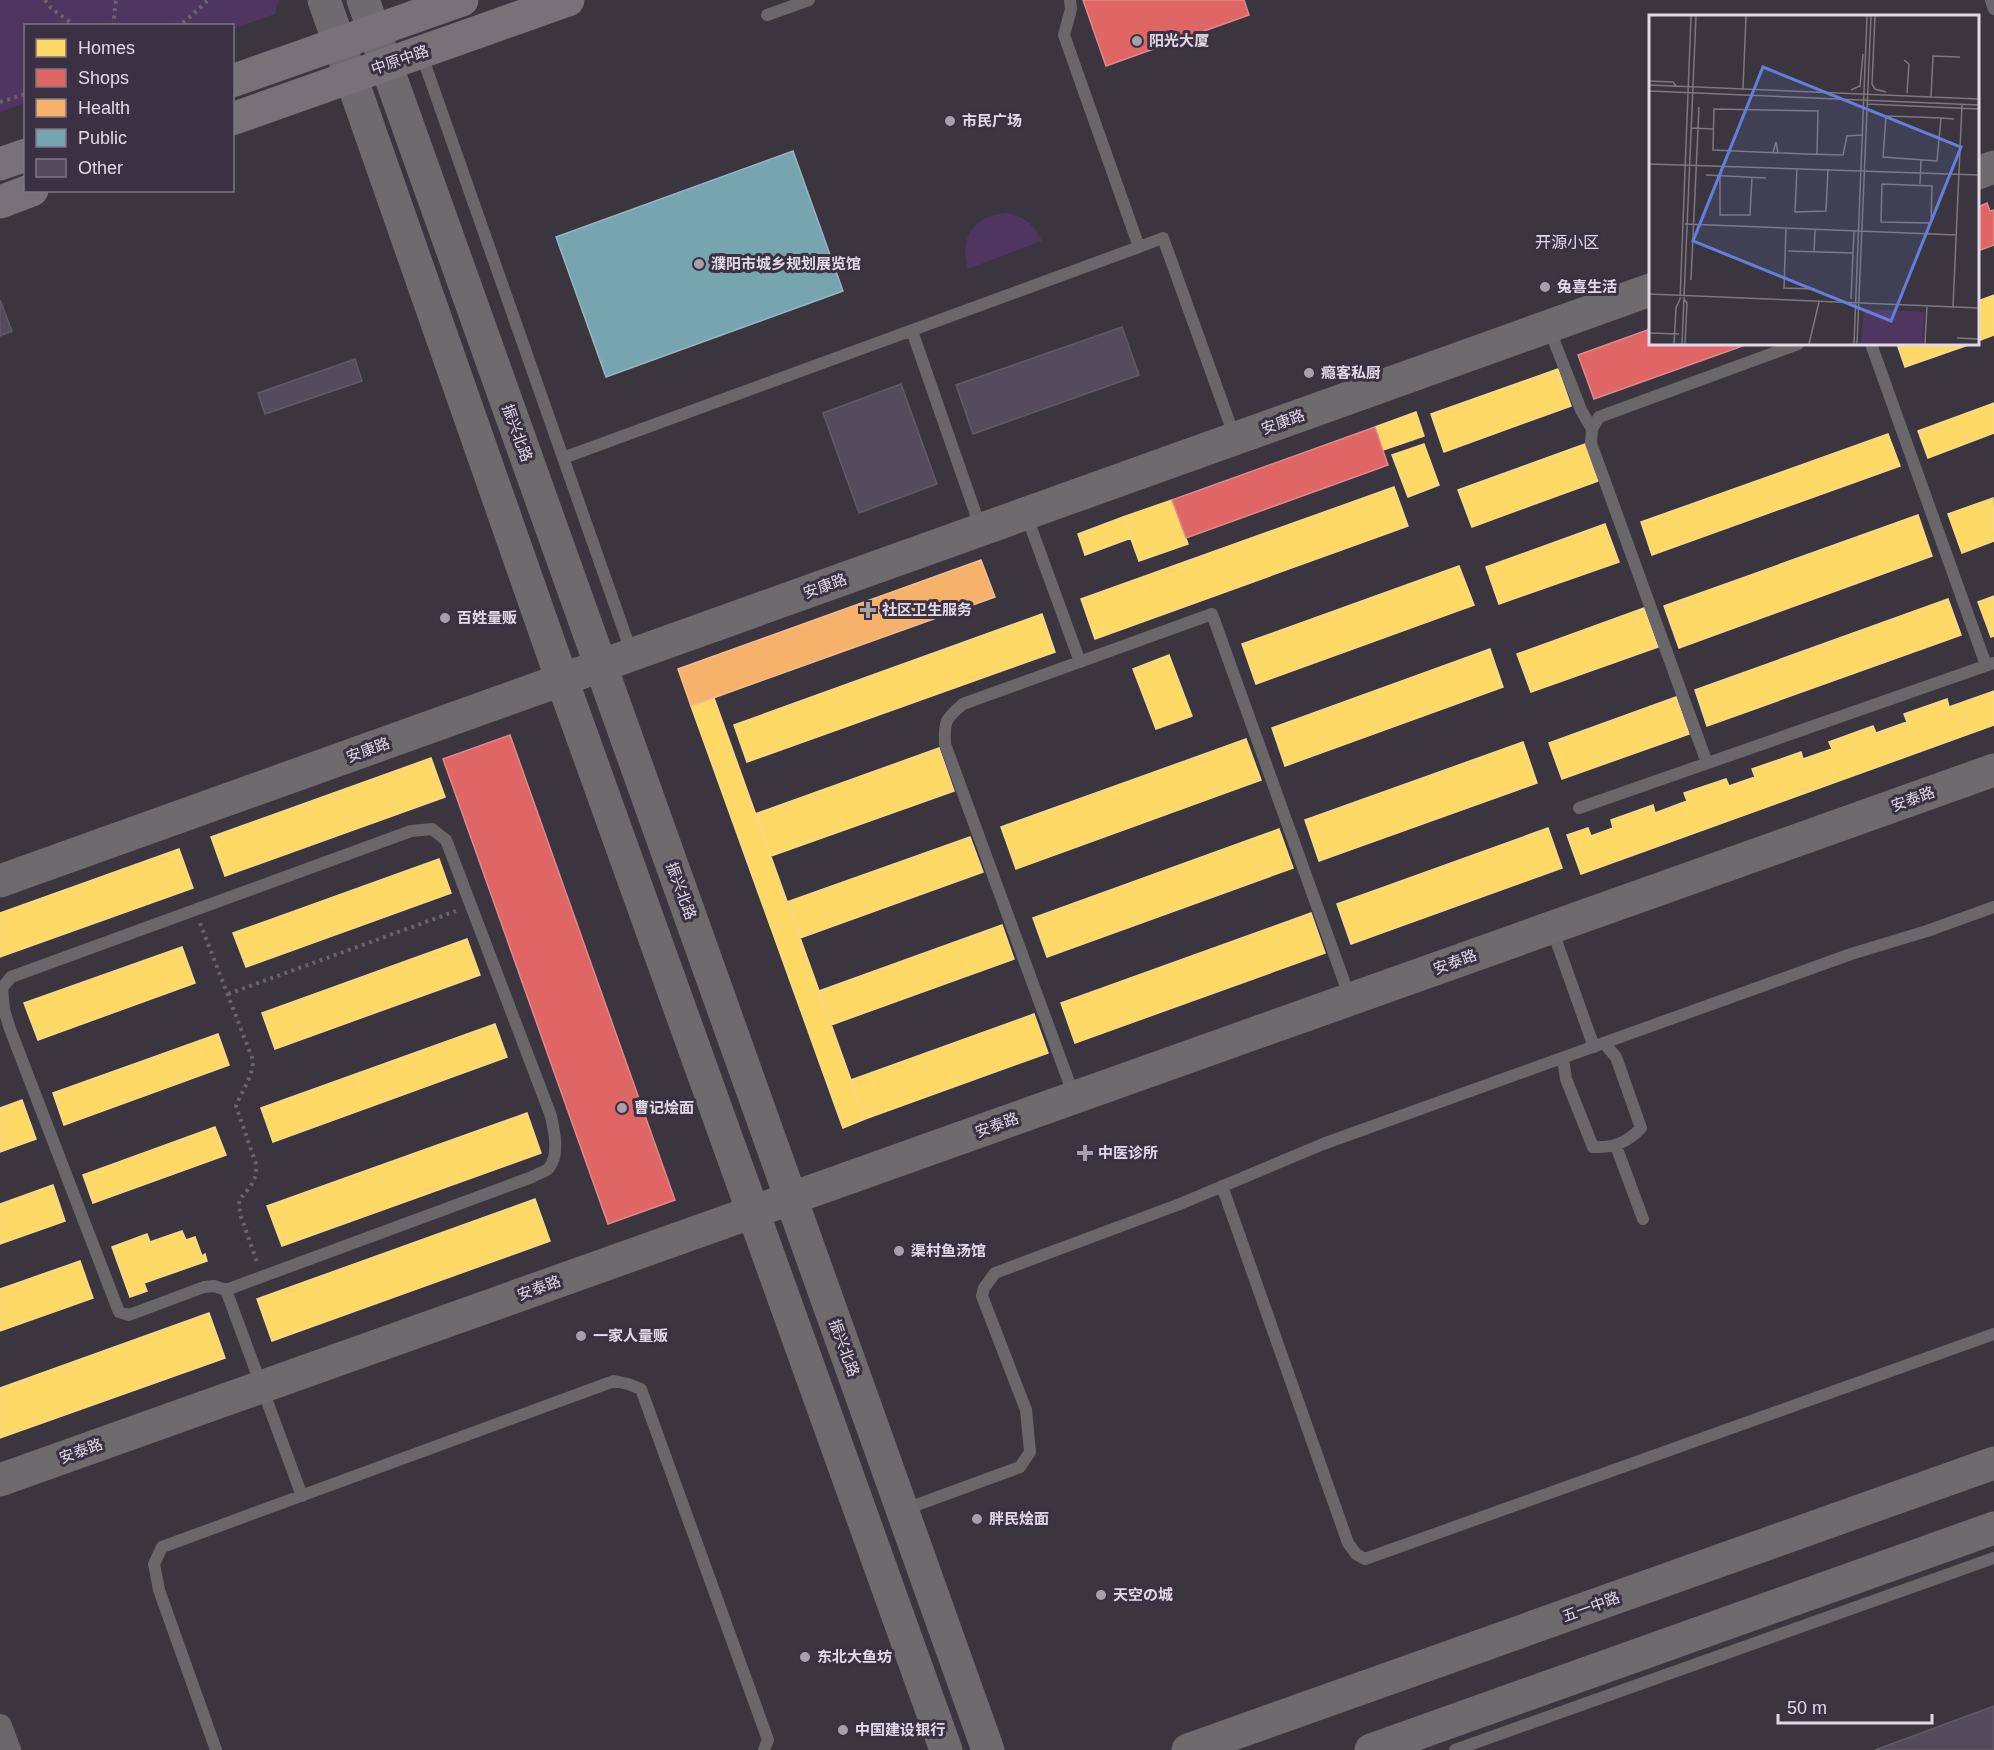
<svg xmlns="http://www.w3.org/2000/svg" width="1994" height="1750" font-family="Helvetica,'Noto Sans SC','Noto Sans JP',sans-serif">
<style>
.green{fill:#4f3660}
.homes{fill:#ffd966;stroke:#f6d98c;stroke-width:1.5}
.shops{fill:#e06666;stroke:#e0898c;stroke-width:1.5}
.health{fill:#f6b26b;stroke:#f0be90;stroke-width:1.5}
.public{fill:#76a5af;stroke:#96b5c0;stroke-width:1.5}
.building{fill:#554b5d;stroke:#605b64;stroke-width:1.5}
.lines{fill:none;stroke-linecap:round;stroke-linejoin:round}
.path{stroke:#68656a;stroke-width:4;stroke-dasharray:3 4.5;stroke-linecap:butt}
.lane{stroke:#6a676b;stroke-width:12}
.street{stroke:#6a676b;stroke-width:24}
.secondary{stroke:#6e6b6f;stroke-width:33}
.primary{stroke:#767278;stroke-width:33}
.poi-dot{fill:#a7a0ab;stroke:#3b3142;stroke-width:2}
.labels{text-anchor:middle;stroke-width:6;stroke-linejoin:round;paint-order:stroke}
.poi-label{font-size:15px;font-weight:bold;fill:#e1dae6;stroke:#3b3142;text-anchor:start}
.street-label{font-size:15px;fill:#e1dae6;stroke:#3b3142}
.neighbourhood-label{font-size:16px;fill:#e1dae6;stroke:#3b3142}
.inset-road{fill:none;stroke:#7d7781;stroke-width:1.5}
.view{fill:#627fdd;fill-opacity:0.15;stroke:#627fdd;stroke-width:3}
.inset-edge{fill:none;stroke:#e1dae6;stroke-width:3}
</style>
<rect width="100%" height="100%" fill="#3a353e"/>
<path class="green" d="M0 0H279L275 14 233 29 232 26H26L25 103 0 112Z
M1007 213C1025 217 1034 225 1042 241L968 269C958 237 975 215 1007 213Z"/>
<path class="homes" d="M1994 295V335L1978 341V301Z
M1897 344H1971L1905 367Z
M1558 369 1571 406 1444 452 1431 414Z
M1994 403V433L1928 458 1918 431Z
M1416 412 1424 436 1383 450 1375 427Z
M1888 434 1900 466 1652 555 1641 522Z
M1424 444 1439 485 1408 497 1392 455Z
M1585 444 1598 481 1472 527 1458 490Z
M1394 487 1408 526 1095 639 1081 599Z
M1993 498 1994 541 1962 553 1948 514Z
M1172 500 1188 544 1139 561 1123 517Z
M1918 515 1932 556 1679 648 1664 606Z
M1123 517 1131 538 1085 555 1078 534Z
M1605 524 1619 562 1499 604 1486 567Z
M1459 566 1474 605 1256 684 1242 644Z
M1994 596V636L1991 637 1978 602Z
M1948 599 1961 635 1707 726 1695 690Z
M1644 608 1658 647 1531 692 1517 654Z
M1042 614 1055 652 747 762 734 725Z
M1490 649 1503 687 1285 766 1272 728Z
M1169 655 1192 716 1156 729 1133 669Z
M1994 691V725L1581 874 1567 835 1588 828 1591 836 1613 828 1611 820 1653 805 1655 813 1687 801 1684 793 1726 779 1729 786 1755 777 1752 769 1801 752 1803 759 1832 749 1829 742 1873 726 1876 733 1907 722 1904 714 1947 699 1949 707Z
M1676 697 1689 734 1562 779 1549 743Z
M714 698 865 1119 843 1128 691 706Z
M1246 739 1261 780 1016 869 1001 827Z
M1523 742 1537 783 1319 861 1305 820Z
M939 748 954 791 771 856 755 814Z
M431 758 445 797 225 876 211 837Z
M1548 828 1562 868 1351 944 1337 904Z
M1279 829 1293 868 1047 957 1033 918Z
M970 837 983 872 800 938 787 902Z
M179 849 193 888 0 957V913Z
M439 859 451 893 246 967 233 933Z
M1311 913 1325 953 1075 1043 1061 1003Z
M1002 925 1014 959 831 1025 819 991Z
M467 939 480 975 275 1049 262 1013Z
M182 947 195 983 38 1040 24 1003Z
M1034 1014 1048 1053 865 1119 851 1080Z
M495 1024 507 1057 273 1142 261 1108Z
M218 1034 229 1065 64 1125 53 1093Z
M22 1100 36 1139 0 1152V1108Z
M527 1113 541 1153 282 1246 267 1206Z
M215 1127 226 1155 93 1203 83 1175Z
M53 1185 65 1221 0 1244V1204Z
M535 1199 550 1241 272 1341 257 1299Z
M182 1231 186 1240 195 1237 202 1256 205 1254 207 1261 144 1283 147 1291 130 1297 112 1247 147 1234 150 1242Z
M80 1261 93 1298 0 1331V1289Z
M209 1313 225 1358 0 1438V1388Z"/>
<path class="shops" d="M1083 0H1244L1249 15 1106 66Z
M1987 203 1990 211 1994 210V245L1978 251V207Z
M1650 329V344H1748L1594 399 1578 355Z
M1375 427 1388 465 1186 538 1172 500Z
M510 735 675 1200 608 1224 443 759Z"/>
<path class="health" d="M981 560 995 597 691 706 678 669Z"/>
<path class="public" d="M793 151 843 291 606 377 556 237Z"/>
<path class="building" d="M0 300 12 331 0 336Z
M1122 327 1139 375 973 434 956 385Z
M355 359 362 381 265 414 258 393Z
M901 384 937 484 859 513 823 413Z
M1994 1706V1750H1875Z"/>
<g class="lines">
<path class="path" d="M45 0 51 8 75 26
M113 26 116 0
M176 26 187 20 208 0
M0 102 26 94
M200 923 253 1060C253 1077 242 1090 236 1106L256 1164C258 1180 249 1188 239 1200L240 1214 257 1262
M228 994 456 911"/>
<path class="lane" d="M1070 0 1071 9 1064 35 1139 247 1163 238 1235 438
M1991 0 1994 9
M767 15 809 0
M421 53 632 654
M1549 328 1581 410 1592 429
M912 331 981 529
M1871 344 1986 665
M563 458 1139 247
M1026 514 1080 662
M1707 763 1591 443 1592 429 1599 417 1798 344
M1579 808 1994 663
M432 829 446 840 551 1116C554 1131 560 1154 549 1168 545 1172 537 1174 532 1177L226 1290 214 1286 204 1287 129 1315 119 1312 10 1029 4 1010 2 988 11 977 411 831Z
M1552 929 1594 1047
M1563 1058 1566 1079 1593 1147C1613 1148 1627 1143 1641 1128L1616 1057 1604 1043
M1074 1096 945 744C944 722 945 719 963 704L1212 614 1350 998
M1616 1146 1643 1219
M1222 1186 1348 1543 1356 1554 1365 1559 1994 1334
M226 1290 302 1496
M903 1510 1020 1467 1030 1452 1026 1410 982 1296 984 1288 995 1273 1180 1204 1323 1144 1851 954 1927 931 1994 907
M216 1750 159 1590 154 1564 162 1547 614 1381 628 1384 641 1389 768 1740 764 1750
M1455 1750 1994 1558"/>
<path class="street" d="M0 1726 9 1750"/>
<path class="secondary" d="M324 0 562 680 946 1750
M363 0 988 1750
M1978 173 1994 167
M0 881 1650 290
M0 1480 1994 770
M1188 1750 1994 1463
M1371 1750 1994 1528"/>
<path class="primary" d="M232 81 462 0
M232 119 568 0
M0 164 26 155
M0 202 32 190"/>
</g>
<g class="poi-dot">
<circle cx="1137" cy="41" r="6"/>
<circle cx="950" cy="121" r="6"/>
<circle cx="699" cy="264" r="6"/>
<circle cx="1545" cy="287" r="6"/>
<circle cx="1309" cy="373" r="6"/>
<path d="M865 601h6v6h6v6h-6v6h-6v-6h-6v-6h6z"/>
<circle cx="445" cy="618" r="6"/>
<circle cx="622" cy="1108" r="6"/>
<path d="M1082 1144h6v6h6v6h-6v6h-6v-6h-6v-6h6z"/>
<circle cx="899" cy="1251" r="6"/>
<circle cx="581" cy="1336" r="6"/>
<circle cx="977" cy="1519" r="6"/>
<circle cx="1101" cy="1595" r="6"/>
<circle cx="805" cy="1657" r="6"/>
<circle cx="843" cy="1730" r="6"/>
</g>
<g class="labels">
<g class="poi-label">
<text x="1149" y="46">阳光大厦</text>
<text x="962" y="126">市民广场</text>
<text x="711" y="269">濮阳市城乡规划展览馆</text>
<text x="1557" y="292">兔喜生活</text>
<text x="1321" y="378">瘾客私厨</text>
<text x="882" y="615">社区卫生服务</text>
<text x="457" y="623">百姓量贩</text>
<text x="634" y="1113">曹记烩面</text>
<text x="1098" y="1158">中医诊所</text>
<text x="911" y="1256">渠村鱼汤馆</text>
<text x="593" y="1341">一家人量贩</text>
<text x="989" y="1524">胖民烩面</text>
<text x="1113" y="1600">天空の城</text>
<text x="817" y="1662">东北大鱼坊</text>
<text x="855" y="1735">中国建设银行</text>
</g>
<g class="street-label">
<text transform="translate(400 60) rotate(-19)" y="5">中原中路</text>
<text transform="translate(1283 422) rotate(-20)" y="5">安康路</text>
<text transform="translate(517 433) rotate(70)" y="5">振兴北路</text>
<text transform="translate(825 586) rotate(-20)" y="5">安康路</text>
<text transform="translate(368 750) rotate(-20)" y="5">安康路</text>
<text transform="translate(1913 799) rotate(-20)" y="5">安泰路</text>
<text transform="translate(681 891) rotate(70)" y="5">振兴北路</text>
<text transform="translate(1455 962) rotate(-20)" y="5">安泰路</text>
<text transform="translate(997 1125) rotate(-20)" y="5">安泰路</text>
<text transform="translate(539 1288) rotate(-20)" y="5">安泰路</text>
<text transform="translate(844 1348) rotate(70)" y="5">振兴北路</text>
<text transform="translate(81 1451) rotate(-20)" y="5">安泰路</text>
<text transform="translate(1591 1607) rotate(-20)" y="5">五一中路</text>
</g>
<g class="neighbourhood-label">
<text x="1567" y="248">开源小区</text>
</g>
</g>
<g transform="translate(1649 15)">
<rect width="330" height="330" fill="#3a353e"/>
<path d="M215 294 275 297 274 329H212Z" fill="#4f3660"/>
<path class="inset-road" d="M226 1 223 69 226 74 237 77M255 45 260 49 258 78M0 66 24 67 28 72M0 70 330 84M94 74 97 1M202 75 211 71 214 39M0 76 330 90M282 82 284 41 311 42M218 89 330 94M292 103 288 146 234 142 237 101 268 102 292 103 305 104M42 113 64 114M124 138 127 127 129 138M168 139 169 96 65 94 64 135 156 139 194 140 198 121 213 120M0 149 330 160M148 153 146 197 177 196 179 154M57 160 117 163M71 160V200H101L103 162M233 169 283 171 282 208 232 207ZM271 169 272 145M36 209 308 220M137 213 135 273 166 274M139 236 204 238M165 237 166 214M42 265 50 92M0 279 330 293M35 284 38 288 36 329M202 284 205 216M31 285 42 1M304 292 313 89M0 318 30 319M308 323 330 324M25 329 27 293 31 284M33 329 47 1M160 329 170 287M205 329 218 1M208 329 222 1M276 329 278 291"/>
<path class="view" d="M114 52 312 132 242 306 44 226Z"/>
<rect width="330" height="330" class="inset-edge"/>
</g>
<rect x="24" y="24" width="210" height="168" fill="#3b3142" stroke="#7d7584" stroke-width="1.5"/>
<rect x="36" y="39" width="30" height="18" fill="#ffd966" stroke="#7d7584" stroke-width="1.5"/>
<text x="78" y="54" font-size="18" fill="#e1dae6">Homes</text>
<rect x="36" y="69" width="30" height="18" fill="#e06666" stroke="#7d7584" stroke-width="1.5"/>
<text x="78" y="84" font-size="18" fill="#e1dae6">Shops</text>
<rect x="36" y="99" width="30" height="18" fill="#f6b26b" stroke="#7d7584" stroke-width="1.5"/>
<text x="78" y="114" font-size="18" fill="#e1dae6">Health</text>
<rect x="36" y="129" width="30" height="18" fill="#76a5af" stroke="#7d7584" stroke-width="1.5"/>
<text x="78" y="144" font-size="18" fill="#e1dae6">Public</text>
<rect x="36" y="159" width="30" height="18" fill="#554b5d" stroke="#7d7584" stroke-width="1.5"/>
<text x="78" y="174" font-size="18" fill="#e1dae6">Other</text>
<path d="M1778 1714v9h154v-9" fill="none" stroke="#e1dae6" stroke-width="3"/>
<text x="1787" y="1714" font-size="18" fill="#e1dae6" stroke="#3b3142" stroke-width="4.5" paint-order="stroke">50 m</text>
</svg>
